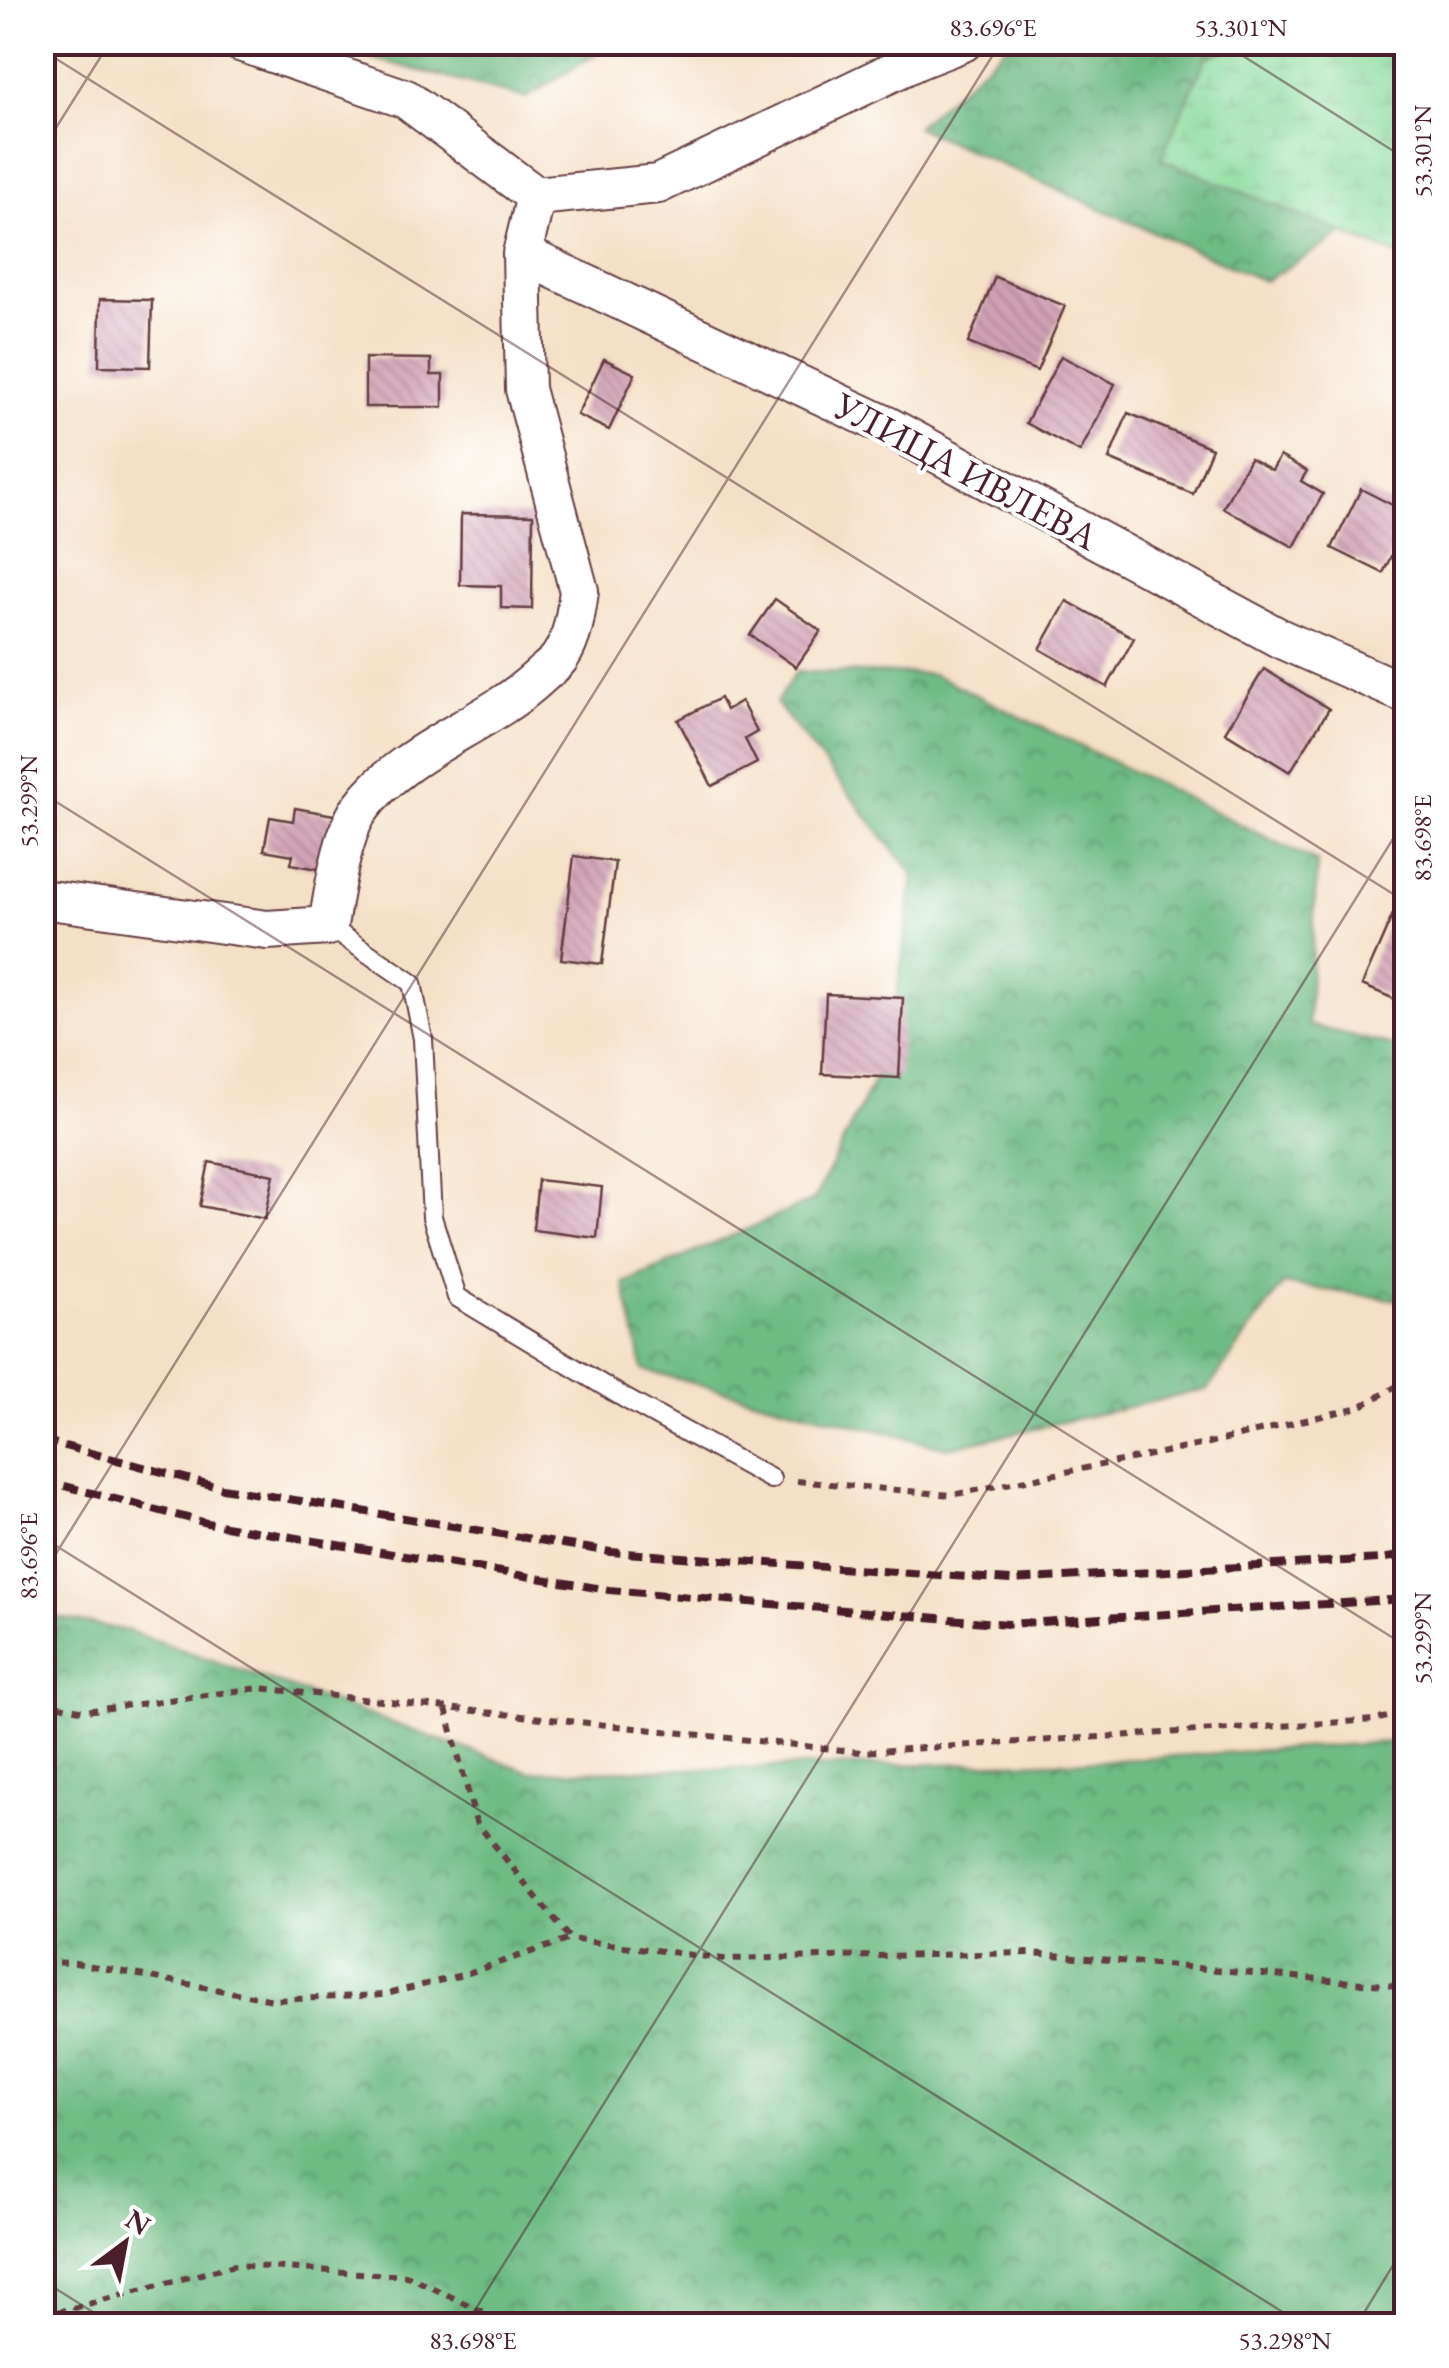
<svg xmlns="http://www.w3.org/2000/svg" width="1449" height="2368" font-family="'EB Garamond',serif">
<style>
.forest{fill:url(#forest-crowns);stroke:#5c6d57;stroke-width:2.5}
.wetland{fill:url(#wetland-marsh);stroke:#6a7d63;stroke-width:2.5}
.building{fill:url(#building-back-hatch)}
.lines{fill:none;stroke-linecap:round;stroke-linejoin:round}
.lane-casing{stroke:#643c42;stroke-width:22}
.street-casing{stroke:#643c42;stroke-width:42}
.path{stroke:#643c42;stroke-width:6;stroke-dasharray:8 8;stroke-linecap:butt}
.lane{stroke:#fff;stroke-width:18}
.street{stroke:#fff;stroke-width:38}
.rail{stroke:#4a1f2b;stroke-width:8;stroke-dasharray:15 8;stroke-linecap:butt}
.ticks{fill:none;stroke:#4a1f2b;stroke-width:2.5;stroke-opacity:0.45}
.labels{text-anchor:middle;stroke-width:8;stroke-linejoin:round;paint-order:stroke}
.street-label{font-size:38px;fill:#4a1f2b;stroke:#fff}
.neatline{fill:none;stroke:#4a1f2b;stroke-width:4}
.ticks-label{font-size:25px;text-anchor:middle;fill:#4a1f2b}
</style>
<defs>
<pattern id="forest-crowns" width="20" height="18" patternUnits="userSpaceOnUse" patternTransform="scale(2.5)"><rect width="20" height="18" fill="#6ebb83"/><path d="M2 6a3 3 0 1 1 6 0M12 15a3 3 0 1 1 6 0" fill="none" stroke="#5c976b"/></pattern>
<pattern id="wetland-marsh" width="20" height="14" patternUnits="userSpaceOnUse" patternTransform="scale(2.5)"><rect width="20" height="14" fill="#89db9b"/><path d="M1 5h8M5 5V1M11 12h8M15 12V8" fill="none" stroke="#78bc86"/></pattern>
<pattern id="building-back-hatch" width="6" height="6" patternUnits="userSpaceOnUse" patternTransform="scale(2.5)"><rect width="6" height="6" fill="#d2a1b5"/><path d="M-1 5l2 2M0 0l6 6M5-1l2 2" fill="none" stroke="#ac8393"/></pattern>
</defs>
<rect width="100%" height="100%" fill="#fff"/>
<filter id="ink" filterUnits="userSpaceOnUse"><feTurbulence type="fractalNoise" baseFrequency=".01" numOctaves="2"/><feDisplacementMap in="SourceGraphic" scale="20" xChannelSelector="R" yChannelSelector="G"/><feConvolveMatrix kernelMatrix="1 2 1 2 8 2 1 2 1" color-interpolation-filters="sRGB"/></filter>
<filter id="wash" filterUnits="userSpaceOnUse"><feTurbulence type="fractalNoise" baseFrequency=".0048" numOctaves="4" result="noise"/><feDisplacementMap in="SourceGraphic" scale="40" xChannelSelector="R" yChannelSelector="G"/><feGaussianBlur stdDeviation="2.25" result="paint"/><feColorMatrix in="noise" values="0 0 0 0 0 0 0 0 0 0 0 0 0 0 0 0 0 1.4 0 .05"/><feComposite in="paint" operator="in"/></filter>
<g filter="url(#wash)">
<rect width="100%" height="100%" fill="#f4e0c6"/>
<path class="forest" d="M312 43 613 42V43L526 98Z
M1010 43H1243L1206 58 1162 159 1345 233 1264 281 916 127Z
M796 672 933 674 1317 862 1308 1025 1406 1049V1301L1283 1284 1208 1389 947 1448 643 1370 624 1283 814 1200 889 1050 914 875 776 703Z
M43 1615 129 1631 531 1772 1101 1761 1406 1741V2325H43Z"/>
<path class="wetland" d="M1392 43 1406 47V259L1161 159 1206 58 1243 43Z"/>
<g id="blocks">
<path class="building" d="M995 277 1065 306 1037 371 968 343Z
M100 299 152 300 150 367 99 366Z
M1061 356 1115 384 1080 452 1026 423Z
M365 358 431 359V375H443V407H365Z
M604 359 635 374 609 430 577 415Z
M1128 413 1212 448 1193 494 1109 459Z
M1280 456 1307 471 1301 481 1323 494 1294 547 1223 508 1250 458 1272 470Z
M1361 489 1406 512V524L1383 573 1332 548Z
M461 514 533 515 532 609 501 608V586L460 585Z
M775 599 821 631 796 667 750 635Z
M1067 601 1134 638 1107 687 1040 649Z
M1264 669 1329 709 1290 772 1225 732Z
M720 698 726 710 741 701 757 732 745 739 757 763 712 786 678 720Z
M295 808 334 815 324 870 291 864 293 855 264 850 270 817 293 821Z
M574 856 615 862 602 964 561 959Z
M1393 914 1406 920V1004L1362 985Z
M826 994 903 998 899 1078 822 1074Z
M209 1162 274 1175 265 1219 200 1206Z
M538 1180 602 1187 597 1238 533 1230Z"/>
</g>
</g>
<g filter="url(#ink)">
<use href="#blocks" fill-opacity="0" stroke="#643c42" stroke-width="2.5"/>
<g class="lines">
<g class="lane-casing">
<path id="lane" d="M328 926 412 983 423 1039 432 1217 457 1297 626 1399 771 1479"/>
</g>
<g class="street-casing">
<path id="street" d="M240 42 406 99 536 196
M536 196 658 184 917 60 963 42
M522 254 887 426 1281 639 1406 694
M42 899 267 930 328 926C333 895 342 834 360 809 402 750 486 726 538 678 545 671 555 665 560 657 573 638 576 613 579 591L525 389 522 254 536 196"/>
</g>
<path class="path" d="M797 1481 952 1495 1205 1444 1360 1407 1406 1381
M42 1703 86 1711 259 1688 861 1752 1374 1720 1406 1713
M446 1709 476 1822 570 1939 723 1959 1032 1953 1406 1987
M42 1962 76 1963 273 2000 383 1995 462 1975 570 1939
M42 2316 235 2265 408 2276 512 2326
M71 2326 75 2307"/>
<use href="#lane" class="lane"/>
<use href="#street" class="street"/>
<path class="rail" d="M42 1440 222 1488 611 1552 1011 1580 1380 1559 1406 1555
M42 1480 207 1523 609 1590 1008 1624 1406 1599"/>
</g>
</g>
<path class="ticks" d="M1221 42 1406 159M42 50 1406 902M42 150 110 42M42 793 1406 1646M42 1537 1305 2326M42 1576 1001 42M42 2280 115 2326M465 2326 1406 818M1356 2326 1406 2244"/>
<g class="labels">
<g class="street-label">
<text transform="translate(966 471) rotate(28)" y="13">УЛИЦА ИВЛЕВА</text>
</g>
</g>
<rect width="1449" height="2368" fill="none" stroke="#fff" stroke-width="110"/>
<g transform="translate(125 2243) rotate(32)" stroke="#ffffff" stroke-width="8" paint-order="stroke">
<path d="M0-8L18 38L0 25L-18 38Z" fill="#4a1f2b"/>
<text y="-15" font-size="28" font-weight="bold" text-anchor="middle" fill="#4a1f2b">N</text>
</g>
<rect x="55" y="55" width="1339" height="2258" class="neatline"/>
<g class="ticks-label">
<text x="993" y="36">83.696°E</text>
<text x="1241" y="36">53.301°N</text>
<text transform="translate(1422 151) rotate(-90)" y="9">53.301°N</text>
<text transform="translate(28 801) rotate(-90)" y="9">53.299°N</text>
<text transform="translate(1422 838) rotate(-90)" y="9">83.698°E</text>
<text transform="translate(28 1556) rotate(-90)" y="9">83.696°E</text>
<text transform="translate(1422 1638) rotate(-90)" y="9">53.299°N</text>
<text x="473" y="2349">83.698°E</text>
<text x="1285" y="2349">53.298°N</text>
</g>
</svg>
